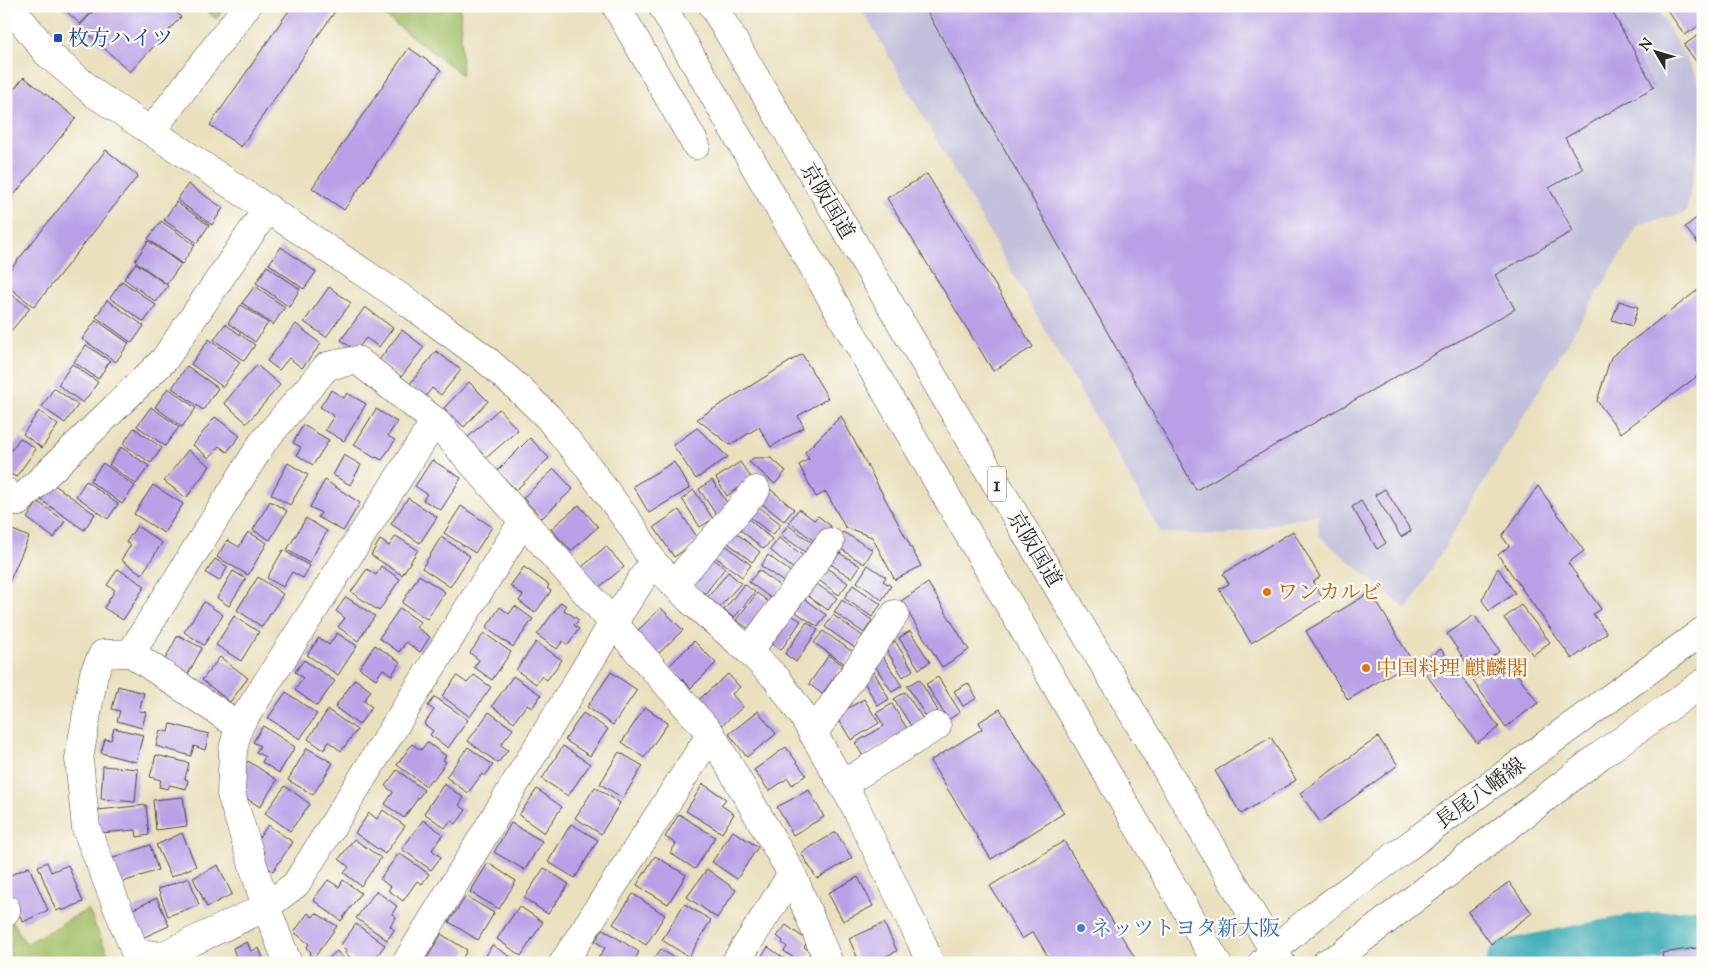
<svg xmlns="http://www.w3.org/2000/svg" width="1709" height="969" font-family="'Sorts Mill Goudy','Noto Serif JP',serif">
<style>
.industrial{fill:#c2c1dc}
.green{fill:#a3bf66;stroke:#677548}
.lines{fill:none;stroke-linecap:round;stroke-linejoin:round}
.river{stroke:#3aabb6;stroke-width:48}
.building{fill:#baa1e7}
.minor-casing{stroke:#484641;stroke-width:29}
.major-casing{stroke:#484641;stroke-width:29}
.highway-casing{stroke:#484641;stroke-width:29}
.minor{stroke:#fff;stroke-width:28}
.major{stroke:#fff;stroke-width:28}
.highway{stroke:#fff;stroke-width:28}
.transit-dot{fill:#1a4fb4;stroke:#fdfcf7;stroke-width:2}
.food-dot{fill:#e8710a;stroke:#fdfcf7;stroke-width:2}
.shop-dot{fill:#3f7fe0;stroke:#fdfcf7;stroke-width:2}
.labels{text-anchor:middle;stroke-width:4.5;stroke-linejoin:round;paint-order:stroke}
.shield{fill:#fdfcf7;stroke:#6a6a68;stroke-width:1}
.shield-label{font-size:20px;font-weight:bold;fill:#2b2b2b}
.transit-label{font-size:21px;fill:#164399;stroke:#fdfcf7;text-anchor:start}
.street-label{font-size:21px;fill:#2b2b2b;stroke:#fdfcf7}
.food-label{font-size:21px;fill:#c56008;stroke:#fdfcf7;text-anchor:start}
.shop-label{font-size:21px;fill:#366cbe;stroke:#fdfcf7;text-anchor:start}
</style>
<rect width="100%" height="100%" fill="#fdfcf7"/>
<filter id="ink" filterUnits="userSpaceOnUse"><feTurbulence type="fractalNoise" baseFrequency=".02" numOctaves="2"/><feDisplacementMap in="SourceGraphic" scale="10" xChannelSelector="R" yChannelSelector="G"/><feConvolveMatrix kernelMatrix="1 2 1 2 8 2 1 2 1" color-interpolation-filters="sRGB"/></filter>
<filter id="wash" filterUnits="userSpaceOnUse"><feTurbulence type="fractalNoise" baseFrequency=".0096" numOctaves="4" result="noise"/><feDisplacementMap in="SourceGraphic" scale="20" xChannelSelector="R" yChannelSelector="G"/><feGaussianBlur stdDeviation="1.12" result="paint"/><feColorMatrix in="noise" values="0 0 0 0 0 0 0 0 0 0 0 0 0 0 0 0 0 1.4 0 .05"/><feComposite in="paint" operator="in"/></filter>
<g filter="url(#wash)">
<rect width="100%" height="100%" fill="#eae0be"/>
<path class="industrial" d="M860 6H1656L1703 88V125L1686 213 1639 224 1407 610 1318 535 1319 514 1226 535 1161 533Z"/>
<path class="green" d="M201 6H226L216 19Z
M372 6H460L462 75Z
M88 909 112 963H6V926L13 922 26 944Z"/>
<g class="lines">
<path class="river" d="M1510 963 1634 938 1703 932"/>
</g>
<g id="blocks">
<path class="building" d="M61 6H97L80 24Z
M98 6H170L181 17 130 72 80 26Z
M292 6 338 7 241 147 210 125Z
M924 6H1609L1654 87 1565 138 1583 169 1549 188 1573 231 1495 275 1515 309 1196 490Z
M1664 6H1701L1703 9V23L1685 35Z
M1703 32V71L1684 45Z
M409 48 441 70 344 210 312 188Z
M24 77 76 118 6 205V99Z
M106 150 138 176 34 307 6 285V275Z
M927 174 1033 347 993 371 887 198Z
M188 184 223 208 212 225 177 200Z
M176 202 209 225 197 243 164 220Z
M1703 213V250L1685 227Z
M161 221 195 245 182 264 148 239Z
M148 241 181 264 167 284 135 261Z
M281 247 316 272 304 289 269 264Z
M136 263 168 286 156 302 124 279Z
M267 266 300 289 289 307 256 283Z
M122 281 156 305 144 322 110 298Z
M255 286 285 307 273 325 242 303Z
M1703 286V372L1621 433 1597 401 1611 357Z
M329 287 351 303 326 337 304 322Z
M6 290 30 308 6 337Z
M107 300 144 326 132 343 96 317Z
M1619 301 1638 307 1632 326 1612 320Z
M241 305 268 323 255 342 228 323Z
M365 307 393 328 379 347 366 338 356 351 341 340Z
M96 320 129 343 116 362 82 339Z
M225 324 255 345 244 361 214 340Z
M296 324 321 344 302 368 289 358 279 370 267 361Z
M402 330 424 347 401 377 379 360Z
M209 339 240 362 223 387 191 364Z
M86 345 110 361 98 379 74 362Z
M436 351 461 370 441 395 432 388 425 397 409 385Z
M802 354 828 398 798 416 804 427 771 447 759 427 730 445 697 419Z
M72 364 98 382 83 403 58 385Z
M257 365 280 385 247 423 224 403Z
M187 366 218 388 203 410 172 388Z
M469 382 488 401 464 427 444 408Z
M54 388 78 405 65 423 42 407Z
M168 388 196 408 182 427 155 407Z
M331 390 344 398 347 393 366 404 344 441 325 430 334 416 320 407Z
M151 407 179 427 165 446 137 426Z
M376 409 397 422 388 436 395 440 382 460 376 457 375 458 354 445Z
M499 409 518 430 485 459 467 438Z
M39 411 58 425 42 448 23 434Z
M841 416 921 566 895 580 872 537 845 527 826 492 816 497 799 465 809 459 805 452Z
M215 417 240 436 227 452 219 446 209 458 193 445Z
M303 425 329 440 313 465 297 455 301 447 293 443Z
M134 428 162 448 151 463 123 444Z
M697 428 728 457 696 479 673 445Z
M20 438 36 449 16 477 6 471V457Z
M530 438 549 458 516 490 497 471Z
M121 447 149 466 136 484 109 465Z
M188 450 210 466 186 498 164 481Z
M344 455 361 465 350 485 333 475Z
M753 458H771L786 471 775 484 749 462Z
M432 460 461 478 441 510 423 500 427 494 415 486Z
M674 462 690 488 649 513 633 486Z
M740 462 752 479 727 496 716 478Z
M103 463 135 486 122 504 90 481Z
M288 463 308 475 290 505 271 494Z
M554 469 573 489 542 518 523 498Z
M325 480 360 503 343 531 318 517 321 513 310 507Z
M712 480 730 507 717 516 699 489Z
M86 481 118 504 108 519 76 496Z
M53 484 95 514 84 530 41 500Z
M153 485 183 504 164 533 134 514Z
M1538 486 1584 551 1568 563 1601 609 1593 614 1607 633 1572 659 1498 555 1509 546 1502 536Z
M770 489 794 509 784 521 760 502Z
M1385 489 1411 531 1401 537 1375 495Z
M694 490 713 519 700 527 682 499Z
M408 498 437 517 420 543 391 524Z
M270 501 287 511 270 540 253 530Z
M1361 501 1386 543 1377 549 1352 507Z
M38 502 65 521 54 538 27 518Z
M755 504 781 524 773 535 747 515Z
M579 505 598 527 571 551 551 529Z
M461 506 492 527 475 553 444 533Z
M799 509 814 520 818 516 831 526 818 544 789 522Z
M679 510 699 540 674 557 654 527Z
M746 517 772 539 764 549 738 528Z
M306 518 327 531 309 563 287 550Z
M788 525 815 545 808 554 781 535Z
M137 526 162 543 142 574 121 560 131 545 126 542Z
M6 527 29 537 6 589Z
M1293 531 1320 577 1313 582 1323 599 1251 643 1219 589 1229 584 1223 574Z
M248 532 267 543 248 575 217 557 227 540 239 547Z
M735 532 760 552 752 562 727 542Z
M843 532 873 550 864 564 835 545Z
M396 536 418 550 402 575 371 555 380 540 389 546Z
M441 537 470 556 450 587 422 568Z
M779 538 805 557 795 570 770 550Z
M724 544 751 565 742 577 714 556Z
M606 546 624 567 598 588 581 568Z
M832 548 860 566 852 578 824 560Z
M283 550 310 566 303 578 292 572 283 587 267 578Z
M768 555 792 573 785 583 761 566Z
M710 556 725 568 705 594 689 582Z
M215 559 228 567 219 581 206 573Z
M821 564 848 583 839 595 813 576Z
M868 565 886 577 883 581 891 586 882 600 857 582Z
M381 566 400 579 379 611 351 592 367 569 376 575Z
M524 567 549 585 547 588 551 591 535 613 519 601 523 595 510 586Z
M1498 568 1515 593 1489 611 1482 600Z
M118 569 145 586 123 620 104 608 115 590 107 585Z
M759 570 781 587 772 599 749 582Z
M233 571 246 579 229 606 217 598Z
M728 572 741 583 720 607 708 597Z
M419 575 445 592 427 619 402 603Z
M258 577 283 594 262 627 237 610Z
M811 580 837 598 828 610 802 592Z
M928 583 969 650 942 667 901 601Z
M744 584 755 592 734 618 724 610Z
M853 585 881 604 872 617 844 598Z
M1371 592 1412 661 1348 700 1306 631Z
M757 593 770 603 749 629 736 620Z
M800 596 826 615 818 627 791 609Z
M346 597 375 616 358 641 338 627 345 618 336 611Z
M842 600 872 620 864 633 834 612Z
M204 602 223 615 204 645 184 632Z
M561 602 566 606 564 610 579 620 574 625 579 629 568 645 563 641 557 649 537 635Z
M1521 605 1550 642 1533 655 1504 618Z
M515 606 533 619 513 647 486 628 500 607 509 614Z
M400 608 420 622 416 627 430 637 420 652 406 642 399 652 379 638Z
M661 608 683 630 657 655 635 633Z
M789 614 801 621 781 650 770 642Z
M833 615 863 636 855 648 825 627Z
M1474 615 1500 651 1472 671 1447 634Z
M234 616 259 632 241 661 216 645Z
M807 622 818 630 796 662 785 654Z
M823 631 853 652 845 664 814 643Z
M910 631 930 662 919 669 899 638Z
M337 633 357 646 338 675 307 655 319 638 329 645Z
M484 633 511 652 492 680 474 667 479 660 470 653Z
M178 635 202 648 187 676 163 663Z
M694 641 716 663 691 688 669 666Z
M895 641 913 670 903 677 885 648Z
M536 642 562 660 547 680 542 676 536 684 516 670Z
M375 645 400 662 392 675 383 669 376 679 359 668Z
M1441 649 1499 727 1477 743 1419 665Z
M829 655 843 665 822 694 809 684Z
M220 657 248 678 230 702 202 680Z
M883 657 902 686 892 692 873 663Z
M1505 657 1538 703 1506 727 1473 681Z
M304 660 335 681 317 706 295 690 303 678 295 672Z
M873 670 889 699 878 706 861 677Z
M611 672 637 690 613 725 587 707Z
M728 674 740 687 732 694 743 707 720 727 697 701Z
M474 675 491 687 470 717 442 696 457 676 467 683Z
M513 676 541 695 532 708 527 704 514 722 492 706Z
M938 677 960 712 948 720 926 684Z
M355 679 371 691 364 701 372 707 359 725 335 707Z
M919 679 938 711 927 718 907 686Z
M968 683 977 698 963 706 954 691Z
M118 686 144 693 139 711 146 712 142 728 117 721 120 711 112 709Z
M286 692 317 714 300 739 268 718Z
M905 692 923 719 911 726 894 699Z
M435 697 468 720 448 748 430 735 433 731 424 724 434 710 428 706Z
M864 699 879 723 851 740 836 715Z
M892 704 908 730 863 756 855 743 884 726 876 713Z
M645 707 668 723 644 758 622 742Z
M1000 709 1064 813 991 859 930 761 982 729 979 722Z
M328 710 357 730 341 751 329 742 324 750 308 739Z
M758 711 776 734 747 757 729 734Z
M489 712 513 729 501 745 508 750 498 763 468 741Z
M583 713 608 729 590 756 565 740Z
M171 724 209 734 205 750 194 746 191 756 156 746 160 730 169 732Z
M263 726 295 747 279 773 262 762 265 757 256 752 260 746 253 742Z
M114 728 143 735 136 762 101 753 105 739 111 740Z
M1271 737 1296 780 1241 814 1215 771Z
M1378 737 1398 765 1320 822 1300 793Z
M427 742 446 756 443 760 446 762 433 780 431 779 426 786 397 765 412 744 421 750Z
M563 746 590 764 568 796 542 779Z
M468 747 493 765 485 776 482 774 468 793 446 777Z
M786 747 806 775 792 785 788 778 769 791 754 770Z
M307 748 333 763 313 795 288 780Z
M619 752 643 766 623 798 600 784Z
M156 755 189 763 185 779 188 780 186 789 170 785 168 789 159 787 161 780 150 777Z
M248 761 277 780 260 807 240 794 246 786 236 780Z
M103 766 138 769 135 802 101 799Z
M397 770 424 790 404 818 385 804 393 792 385 786Z
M444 784 464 798 459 805 466 810 456 824 451 820 445 828 424 813Z
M703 784 726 799 721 805 734 814 722 833 686 811Z
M285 786 310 804 290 831 265 813Z
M595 787 620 803 601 834 575 818Z
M537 789 562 807 544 833 519 815Z
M809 790 824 817 793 835 777 807Z
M183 797 187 826 156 830 153 800Z
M146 805 149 835 137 837 136 830 100 833 98 810Z
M383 810 405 826 385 854 355 833 369 813 377 819Z
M679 814 715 837 695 869 670 853 676 844 665 837Z
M423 820 443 834 432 850 441 857 431 870 402 849Z
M511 823 542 841 525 870 494 852Z
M571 824 598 840 575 878 548 862Z
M268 825 293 842 273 871 259 862 265 852 254 845Z
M733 831 758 847 737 879 712 862Z
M836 832 852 858 817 879 801 853Z
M182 833 196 866 171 877 156 845Z
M354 839 381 858 361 886 344 873 349 867 339 859Z
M1064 841 1138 963H1052L1033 932 1022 939 990 886Z
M150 845 158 870 120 883 111 859Z
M399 853 429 874 422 884 417 881 403 901 388 890 391 887 380 879Z
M655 856 686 875 668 904 637 885Z
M47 862 51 872 68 865 83 902 62 911 61 909 56 911 38 866Z
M488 863 516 881 499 909 470 892Z
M218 865 232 894 207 907 193 878Z
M29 867 48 910 23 922 6 887V877Z
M544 868 569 884 548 914 524 898Z
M707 869 736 890 717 918 687 897Z
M858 877 873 906 843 921 828 893Z
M189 878 199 905 168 916 158 889Z
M328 880 339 887 343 880 361 893 341 921 313 900Z
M1509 882 1532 913 1491 944 1468 912Z
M376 891 397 906 392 914 396 917 390 926 394 930 387 940 356 918Z
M633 894 665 915 646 945 613 924Z
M466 896 494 913 478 940 449 922Z
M157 898 169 926 142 938 129 911Z
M684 904 711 920 689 957 662 940Z
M519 906 543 922 521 956 497 939Z
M308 913 313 917 316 913 337 926 314 958 310 955 311 952 306 948 309 944 294 932Z
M884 923 897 951 872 963H860L849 939Z
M356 924 385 945 372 963H358L345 953 347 950 340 946Z
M786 925 808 941 804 947 811 952 803 963H801L784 951 787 947 782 943 783 941 777 936Z
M603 929 639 952 633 963H595L605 948 595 941Z
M441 934 467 950 460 963H424Z
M247 942 251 951 259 948 265 963H238L233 948Z
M492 945 520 963H482Z
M768 947 791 963H757Z
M1703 947V963H1664L1662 953Z
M661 949 681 963H651Z
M337 951 347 963H324L328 959Z"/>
</g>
</g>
<g filter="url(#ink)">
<use href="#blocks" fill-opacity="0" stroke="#484641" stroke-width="1"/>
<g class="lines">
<g class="minor-casing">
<path id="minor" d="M10 6 47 53 95 94 409 303 484 358 517 387 548 417 585 463 633 528 653 562 690 600 749 651 778 680 803 716 855 806 921 941 930 963
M616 6 696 145
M151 131 247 6
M6 492 18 502 164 360 268 208
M674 584 756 490
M749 651 830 542
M131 653 263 442 327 366 357 360 435 421 711 734 792 874 829 963
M239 726 131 653 103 654 94 673 79 759 86 828 135 952 162 956 266 907 296 884 523 521
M813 734 895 614
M843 784 937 726
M6 909V911
M288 963 266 907 231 794 233 750 239 726 435 421
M406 963 613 623 653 562
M563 963 711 734
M735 963 792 874"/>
</g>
<g class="major-casing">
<path id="major" d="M1262 963C1299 923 1354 887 1398 854 1498 778 1601 705 1703 631
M1326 963 1340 956 1601 755 1703 683"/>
</g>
<g class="highway-casing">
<path id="highway" d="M662 6 1217 963
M713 6 1281 963"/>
</g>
<use href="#minor" class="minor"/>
<use href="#major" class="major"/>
<use href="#highway" class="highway"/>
</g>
</g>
<rect class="transit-dot" x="53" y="33" width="10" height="10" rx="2.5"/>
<g class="food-dot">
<circle cx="1267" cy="592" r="5"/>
<circle cx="1366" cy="668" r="5"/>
</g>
<circle class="shop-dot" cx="1081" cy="928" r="5"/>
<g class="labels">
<rect class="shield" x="988" y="466.5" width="18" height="35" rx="4"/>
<g class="shield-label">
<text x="997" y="491">1</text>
</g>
<g class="transit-label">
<text x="68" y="45">枚方ハイツ</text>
</g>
<g class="street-label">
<text transform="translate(828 201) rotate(59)" y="7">京阪国道</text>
<text transform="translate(1035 549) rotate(59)" y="7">京阪国道</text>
<text transform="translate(1480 793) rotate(-36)" y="7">長尾八幡線</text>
</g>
<g class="food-label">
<text x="1277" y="599">ワンカルビ</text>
<text x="1376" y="675">中国料理 麒麟閣</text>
</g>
<g class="shop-label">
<text x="1091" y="935">ネッツトヨタ新大阪</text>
</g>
</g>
<rect width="1709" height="969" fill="none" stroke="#fdfcf7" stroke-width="25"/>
<g transform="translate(1656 52) rotate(308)" stroke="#fdfcf7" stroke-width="4" paint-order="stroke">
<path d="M0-4L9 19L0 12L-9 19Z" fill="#2b2b2b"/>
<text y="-8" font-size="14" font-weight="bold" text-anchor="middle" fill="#2b2b2b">N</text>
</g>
</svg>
